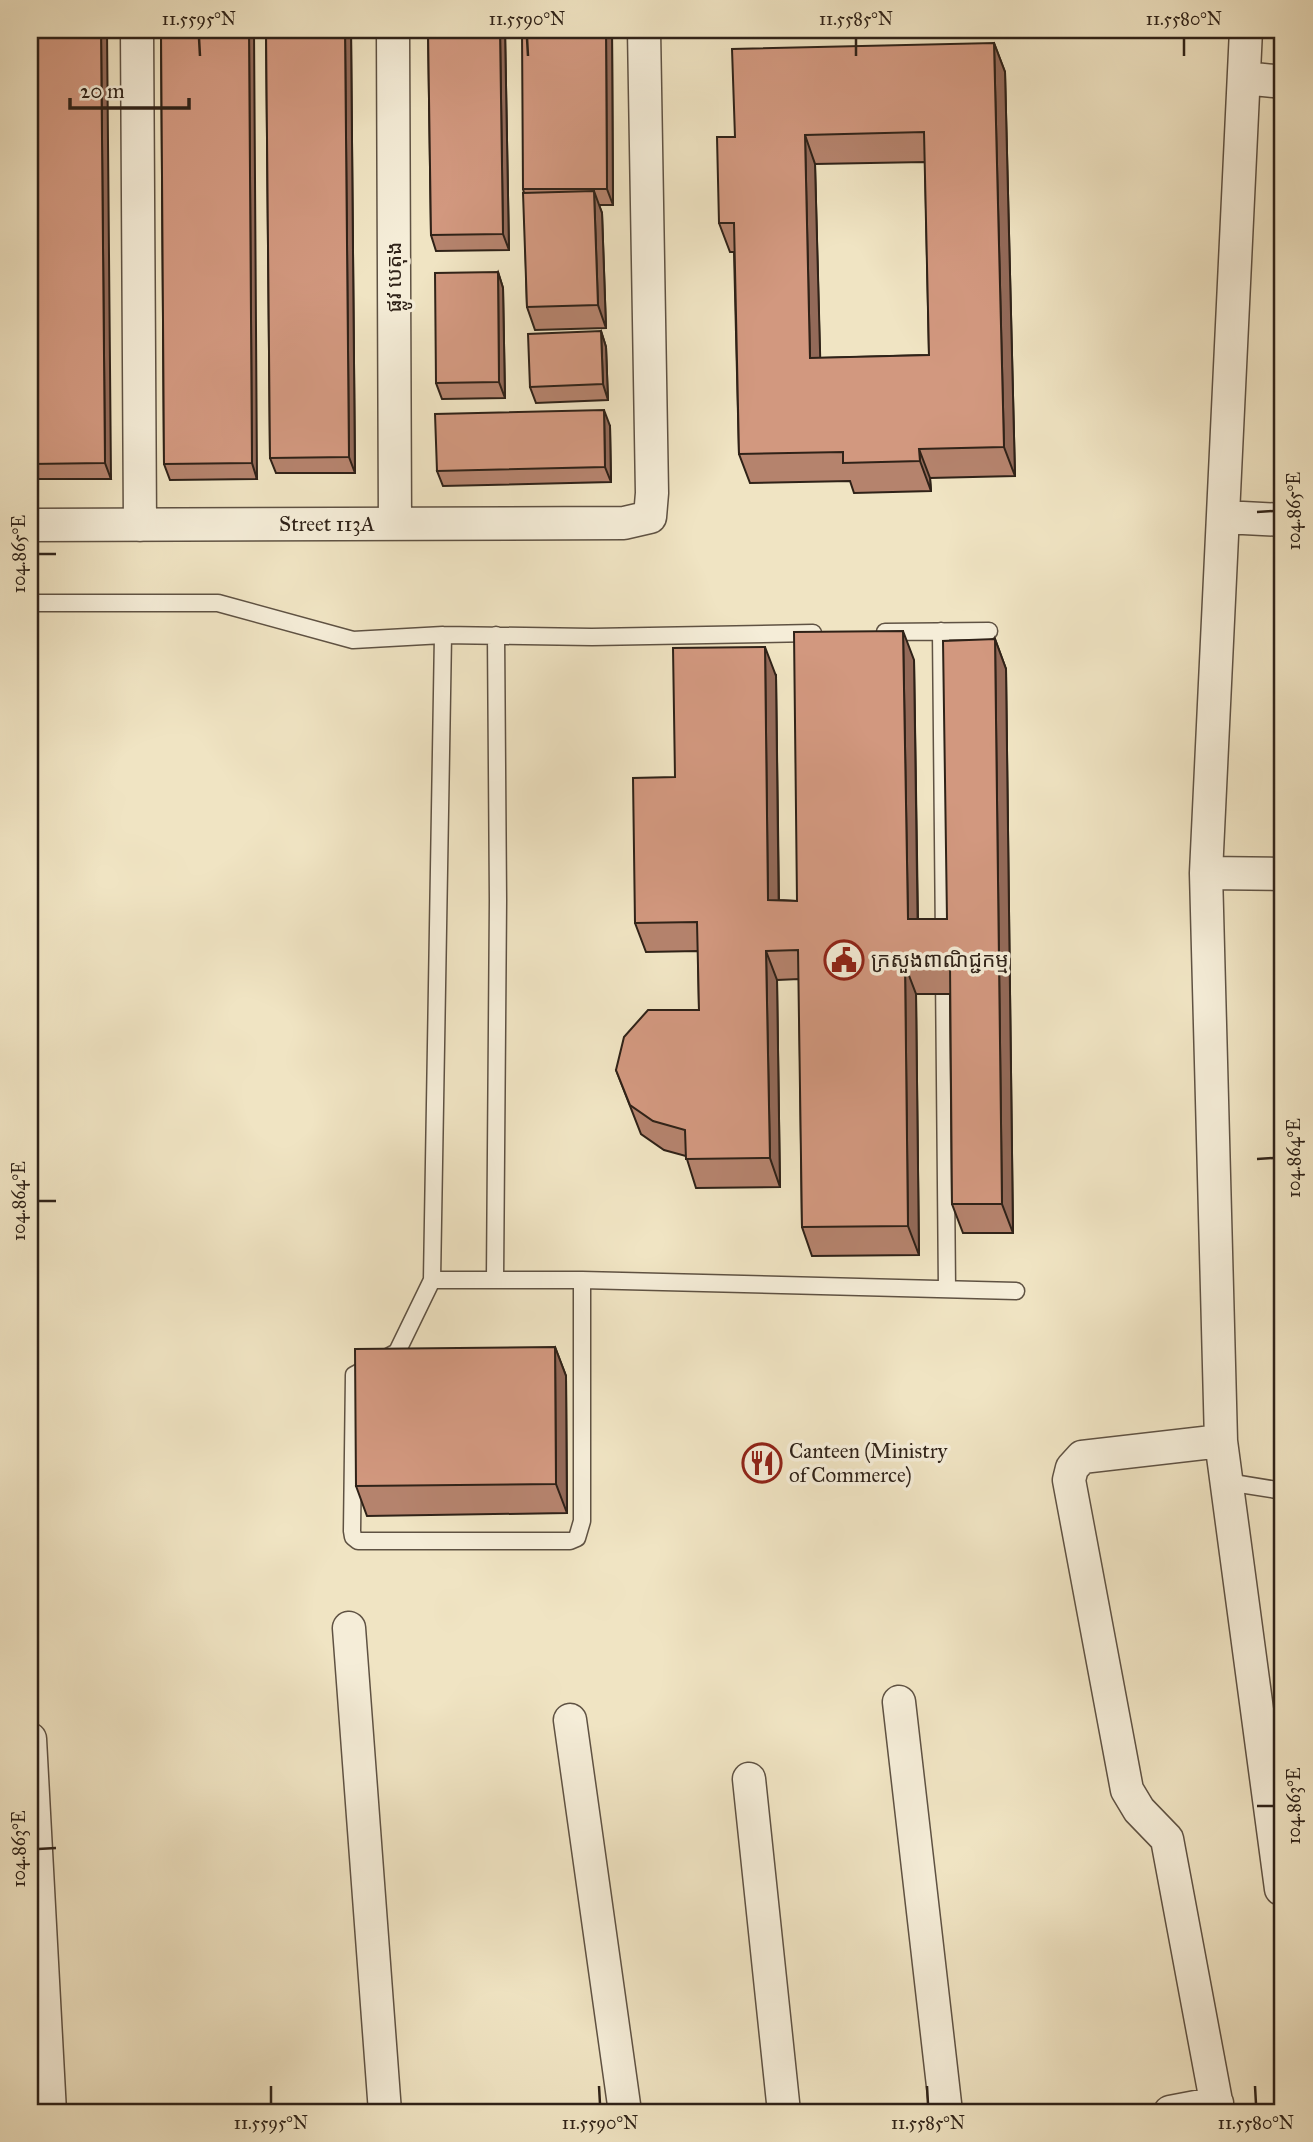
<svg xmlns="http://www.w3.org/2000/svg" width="1313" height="2142" font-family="'IM FELL Great Primer','Noto Sans Khmer',serif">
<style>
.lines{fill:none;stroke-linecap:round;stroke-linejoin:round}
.service-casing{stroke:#5f5243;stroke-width:19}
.minor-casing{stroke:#5f5243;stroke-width:35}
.service{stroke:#f5edd8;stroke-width:16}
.minor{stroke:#f5edd8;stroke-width:32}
.wall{fill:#b5836d;stroke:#2f2218;stroke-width:2;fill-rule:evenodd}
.shaded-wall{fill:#936a59;stroke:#2f2218;stroke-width:2}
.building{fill:#d2987f;stroke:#2f2218;stroke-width:2;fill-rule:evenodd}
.ticks{fill:none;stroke:#2f2218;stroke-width:2.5}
.labels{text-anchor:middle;stroke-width:7;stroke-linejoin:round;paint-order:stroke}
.street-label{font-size:21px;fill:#2f2218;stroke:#f5edd8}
.poi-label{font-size:21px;fill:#2f2218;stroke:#f5edd8;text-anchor:start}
.neatline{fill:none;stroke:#2f2218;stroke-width:2.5}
.ticks-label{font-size:18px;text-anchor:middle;fill:#2f2218}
</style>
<rect width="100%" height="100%" fill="#f0e4c3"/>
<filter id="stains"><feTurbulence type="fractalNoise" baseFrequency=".00286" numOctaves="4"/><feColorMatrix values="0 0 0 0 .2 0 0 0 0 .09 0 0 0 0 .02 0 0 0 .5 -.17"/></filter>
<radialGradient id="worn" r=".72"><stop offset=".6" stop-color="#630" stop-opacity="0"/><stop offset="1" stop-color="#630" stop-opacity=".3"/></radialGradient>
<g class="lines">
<g class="service-casing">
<path id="service" d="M30 603H218L353 640 443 635 592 637 813 633
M941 631 944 941
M885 632 989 631
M443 635 432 1280H582L1016 1291
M944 973 947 1289
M432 1280 397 1352 354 1375 352 1531 353 1537 358 1541H570L577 1538 582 1521V1280
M495 1280 498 900 496 635
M1227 1482 1283 1491"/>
</g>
<g class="minor-casing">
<path id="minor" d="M137 30 140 525
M393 30 395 524
M1246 30 1206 873 1221 1441 1281 1889
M1244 78 1283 82
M1224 517 1283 520
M30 525 624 523 650 517 652 493 644 30
M1206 873 1283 874
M349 1628 385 2112
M899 1702 946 2112
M570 1720 625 2112
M30 1739 50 2112
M749 1779 784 2112
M1170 2112 1217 2103
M1218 2112 1167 1839 1139 1810 1127 1790 1069 1480 1072 1468 1082 1457 1221 1441"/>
</g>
<use href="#service" class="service"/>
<use href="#minor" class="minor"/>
</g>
<path class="wall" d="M30 30 111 479H32L30 473Z
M161 30 257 479 170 480 164 464Z
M266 30H351L355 473H276L270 458Z
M428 30H505L509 250 436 251 431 235Z
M612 30 613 205H599L602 213 606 328 535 330 527 307 524 193 523 189Z
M994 43 1005 72 1015 476 930 478 931 491 854 493 850 481 750 483 739 454 734 252H730L719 223 735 137ZM925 162 929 355 820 358 815 164Z
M498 272 503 288 505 398 442 399 436 383Z
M601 331 606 347 608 400 536 403 530 387Z
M610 426 611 482 443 486 437 471Z
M995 639 1006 669 1013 1233H963L952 1204 950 994H916L919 1255 812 1256 802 1227 799 979 777 980 780 1187 696 1188 686 1156 664 1150 641 1134 616 1070 699 1010 698 951 646 952 635 923 675 777 776 676 779 900 797 901 914 660 918 919H947Z
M555 1347 566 1376 567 1513 367 1516 356 1486Z"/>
<path class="shaded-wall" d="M101 30H107L111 479 105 463Z
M249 30H254L257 479 252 463Z
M345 30H351L355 473 349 457Z
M500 30H505L509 250 503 234Z
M606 30H612L613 205 607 189Z
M994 43 1005 72 1015 476 1004 447Z
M805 135 815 164 821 387 810 358Z
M594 191 602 213 606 328 598 305Z
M498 272 503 288 505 398 499 382Z
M601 331 606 347 608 400 603 384Z
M604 410 610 426 611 482 605 467Z
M919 449 930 478 931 491 920 461Z
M903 631 914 660 918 948 908 919Z
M995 639 1006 669 1013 1233 1002 1204Z
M765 647 776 676 779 930 768 900Z
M766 951 777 980 780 1187 770 1158Z
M905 965 916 994 919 1255 908 1226Z
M555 1347 566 1376 567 1513 556 1484Z"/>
<path class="building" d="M30 30H101L105 463 30 464Z
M161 30H249L252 463 164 464Z
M266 30H345L349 457 270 458Z
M428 30H500L503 234 431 235Z
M522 30H606L607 189H523Z
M994 43 1004 447 919 449 920 461 843 463V452L739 454 734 223H719L717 137H735L732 49ZM924 132 929 355 810 358 805 135Z
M594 191 598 305 527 307 523 193Z
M498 272 499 382 436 383 435 273Z
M601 331 603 384 530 387 528 334Z
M604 410 605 467 437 471 435 414Z
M903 631 908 919H947L943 641 995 639 1002 1204H952L950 965H905L908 1226 802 1227 798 950 766 951 770 1158 686 1159 685 1130 653 1121 630 1105 616 1070 624 1037 648 1010H699L697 922 635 923 633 778 675 777 673 648 765 647 768 900 797 901 794 632Z
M555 1347 556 1484 356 1486 355 1349Z"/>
<path class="ticks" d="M199 38 200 56M527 38 528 56M856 38V56M1184 38V56M1257 512 1274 511M38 554H56M1257 1159 1274 1158M38 1201H56M1257 1806H1274M38 1849 56 1848M271 2086V2104M599 2086 600 2104M927 2086 928 2104M1255 2086 1256 2104"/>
<defs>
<g id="civic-ring" transform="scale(2.0125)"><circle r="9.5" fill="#f5edd8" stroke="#8f2418" stroke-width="1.5"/><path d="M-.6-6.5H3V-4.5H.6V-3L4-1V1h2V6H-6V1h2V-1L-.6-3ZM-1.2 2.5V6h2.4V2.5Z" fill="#8f2418"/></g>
<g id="restaurant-ring" transform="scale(2.0125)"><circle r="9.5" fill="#f5edd8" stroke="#8f2418" stroke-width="1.5"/><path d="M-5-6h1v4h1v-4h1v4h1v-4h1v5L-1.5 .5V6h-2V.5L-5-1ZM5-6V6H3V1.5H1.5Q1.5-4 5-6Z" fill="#8f2418"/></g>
</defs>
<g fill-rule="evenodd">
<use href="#civic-ring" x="844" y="960"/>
<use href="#restaurant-ring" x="762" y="1463"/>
</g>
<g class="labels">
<g class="street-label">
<text transform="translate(394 277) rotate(-90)" y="7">ផ្លូវ បេតុង</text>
<text x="327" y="531">Street 113A</text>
</g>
<g class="poi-label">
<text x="871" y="967">ក្រសួងពាណិជ្ជកម្ម</text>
<text x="789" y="1458">Canteen (Ministry<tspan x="789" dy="24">of Commerce)</tspan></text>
</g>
</g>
<rect width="1313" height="2142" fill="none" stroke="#f0e4c3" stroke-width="77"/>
<path d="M70 98v10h119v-10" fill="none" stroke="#2f2218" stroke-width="3.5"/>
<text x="80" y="98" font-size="21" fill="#2f2218" stroke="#f5edd8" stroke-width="5" paint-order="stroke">20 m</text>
<rect x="38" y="38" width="1236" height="2066" class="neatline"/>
<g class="ticks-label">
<text x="199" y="25">11.5595°N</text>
<text x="527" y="25">11.5590°N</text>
<text x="856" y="25">11.5585°N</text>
<text x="1184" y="25">11.5580°N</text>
<text transform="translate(1294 511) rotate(-90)" y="6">104.865°E</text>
<text transform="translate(19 554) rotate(-90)" y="6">104.865°E</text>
<text transform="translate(1294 1158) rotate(-90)" y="6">104.864°E</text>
<text transform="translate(19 1201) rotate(-90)" y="6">104.864°E</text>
<text transform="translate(1294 1806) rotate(-90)" y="6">104.863°E</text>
<text transform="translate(19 1849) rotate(-90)" y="6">104.863°E</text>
<text x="271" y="2129">11.5595°N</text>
<text x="600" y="2129">11.5590°N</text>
<text x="928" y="2129">11.5585°N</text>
<text x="1256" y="2129">11.5580°N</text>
</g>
<rect width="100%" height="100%" filter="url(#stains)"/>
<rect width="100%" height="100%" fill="url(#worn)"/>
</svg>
